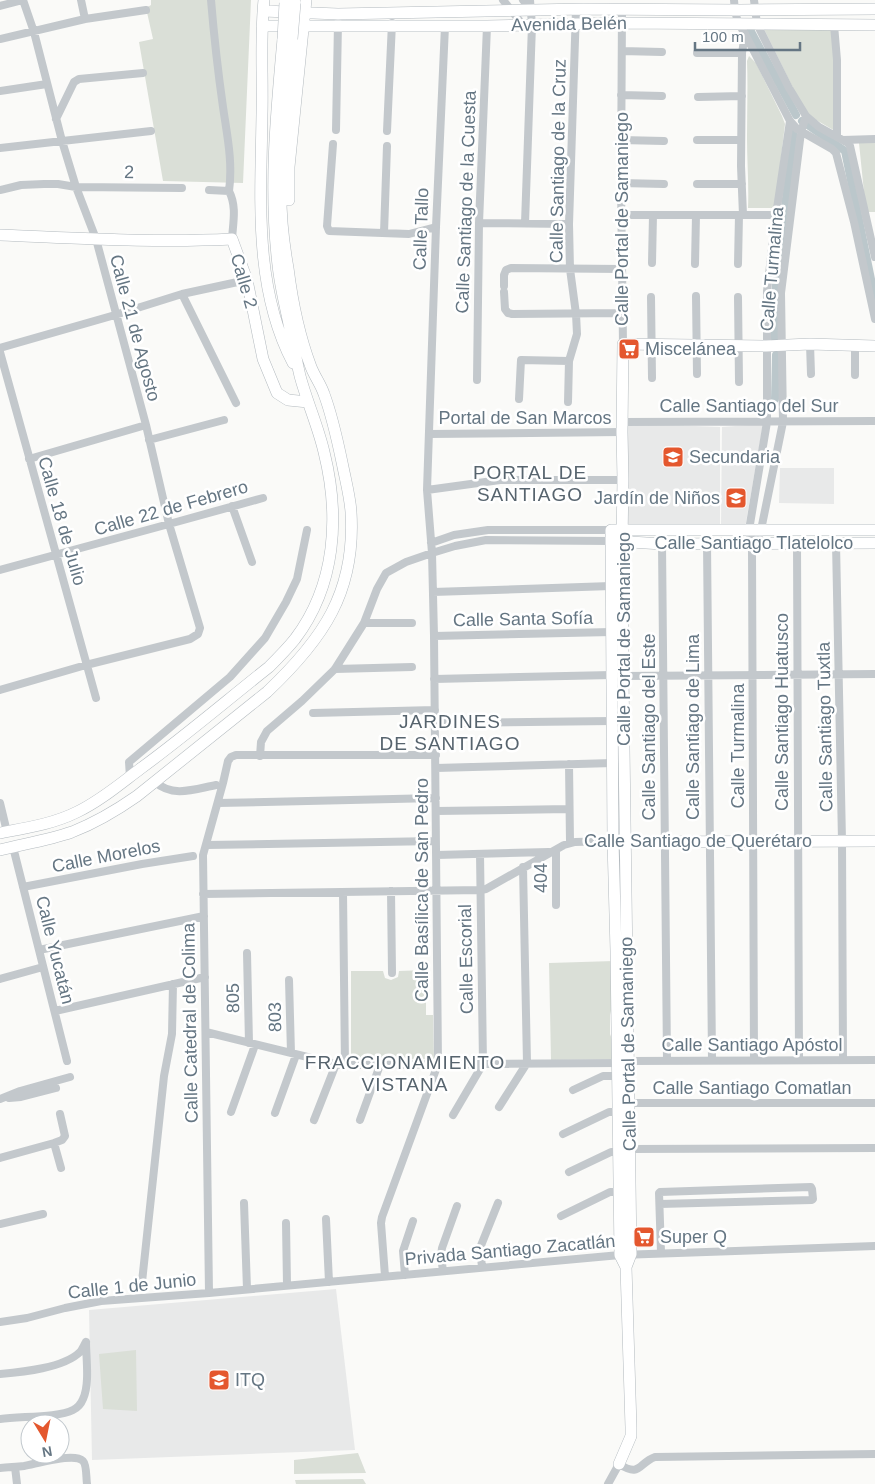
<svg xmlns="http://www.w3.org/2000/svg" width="875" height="1484" font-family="Arial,sans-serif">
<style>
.built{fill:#e8e9e9}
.green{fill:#dadfd7}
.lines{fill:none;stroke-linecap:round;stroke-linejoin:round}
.canal{stroke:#bbc7cb;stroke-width:8}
.secondary-casing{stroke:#b3babf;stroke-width:12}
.street{stroke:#c3c8cc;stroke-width:8}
.secondary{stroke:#fff;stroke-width:11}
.secondary-bridge-casing{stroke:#b3babf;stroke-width:12;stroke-linecap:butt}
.secondary-bridge{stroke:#fff;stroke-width:11}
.labels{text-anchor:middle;stroke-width:5;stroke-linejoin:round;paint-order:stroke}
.street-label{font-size:18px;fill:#657683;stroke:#fff}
.poi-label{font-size:18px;fill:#657683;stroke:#fff;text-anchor:start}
.neighbourhood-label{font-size:19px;letter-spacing:1px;fill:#57646e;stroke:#fff}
</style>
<rect width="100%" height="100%" fill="#fafaf8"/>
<path class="built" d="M643 424 720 427V528L628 527 625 425Z
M763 424 745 528 721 526 722 427Z
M780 468H834V504L779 503Z
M336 1289 355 1450 92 1460 89 1310Z"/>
<path class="green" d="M151 0H251L243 183 163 181 139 42 153 39 146 8 151 5Z
M764 29 832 30 834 57 835 131 806 114Z
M749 56 756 63 782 116 785 124 775 208H748C749 185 747 162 747 138 747 112 748 87 747 61Z
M875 142V212H866L859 143Z
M614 961V998L610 1015V1034L614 1045V1059L551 1060 549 963Z
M426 970V1015H433L434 1059 351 1060V971H383L385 978 391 980 398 977 399 971Z
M136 1350 137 1411 103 1409 99 1354Z
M358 1453 366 1473 294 1474V1460Z
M363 1479 366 1484H296L295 1480Z"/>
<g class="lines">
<path class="canal" d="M748 26 796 115
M802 121 845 151 875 299
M775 339V294L794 129
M775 399 776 355"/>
<g class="secondary-casing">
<path id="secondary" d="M264 0C260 38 263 76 262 114 261 196 253 287 293 363
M263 11 338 14 583 9 739 10 875 9
M262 26H487L622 23 875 25
M289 200V167L306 0
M0 235C77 238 155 243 232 239L247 280 263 359 277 393 288 400 308 402
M615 541 662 544 875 543
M0 833C26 828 53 824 77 812 100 801 120 784 140 769 184 737 226 701 269 667 278 658 287 649 295 639 336 585 340 516 324 452 318 426 307 402 300 376 296 359 293 342 289 324 285 305 280 285 278 265 269 188 276 115 283 39
M620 842 875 841
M0 850C24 844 49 840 72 832 95 823 117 810 137 796L267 692C323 639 356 592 351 512 350 497 346 482 343 467 338 443 333 418 324 394 321 385 315 377 311 367 300 338 292 300 288 268 283 240 280 210 281 182 281 134 287 87 292 39
M626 1267 620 1255 616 951 613 841 611 530H875
M619 1464 631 1436V1427L626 1267 631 1254 623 676 622 541 623 480 622 432 623 344 766 346 810 344 875 346"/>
</g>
<path class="street" d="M81 0 85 19
M211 0C214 36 218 72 223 107 227 135 233 162 229 191
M503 0 523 25
M523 0 532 10
M734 0C735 15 737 22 745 34L790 121 776 215 767 291V422L749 530 752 551 754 1060
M754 0 757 24 789 88 806 116 819 127 848 143 850 146 875 257
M0 6 23 0
M622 9 621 183 623 344
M834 25 837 60V137
M0 39 85 19 146 10
M622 51 662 52
M697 53H742
M0 91 47 84
M621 95 662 96
M698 97 742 96
M56 119 74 82 79 79 143 73
M790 121 797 129 832 149 836 153 854 222 875 319
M336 130 338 23
M387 131 392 23
M621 140 664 141
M697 140H741
M843 140 875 139
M333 144 327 226 329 231 409 234 436 227
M0 148 151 131
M621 183 664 184
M697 184H742
M0 190 21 185 44 184H58L76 187 182 188
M209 190 229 191C237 207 233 222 232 239
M621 215H776
M743 215 741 166 742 53 745 34
M479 223 569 224
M525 223 532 25 530 0
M384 233 387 146
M652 263 653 215
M695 264 696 215
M738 264 739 215
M504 286V275L506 270 511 268 622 269
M504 292 505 309 508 313 512 314 622 313
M182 294 236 403
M696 296 697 374
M651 297 652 378
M738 297 739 382
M810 344 811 374
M855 344V375
M0 348 115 315 182 294 247 280
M0 352 96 698
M477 380 479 223 487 26
M519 399 521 360 569 361
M568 402 569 361 577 334 576 314 570 269 569 224 576 9
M622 422 875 421
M429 434 622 432
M149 440 224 420
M29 459 146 425
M427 490 500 480H623
M232 506 252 562
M431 543 454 535 488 530H611
M707 543 712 1060
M797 543 799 1060
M836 543 842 841 843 1060
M662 544 667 1061
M754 547 761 530 783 422 781 293 801 132 806 116
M0 570 169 524 263 498
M433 592 611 586
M364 623H412
M434 636 612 632
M335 669 412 667
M623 676 875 674
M434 679 612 675
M0 690 86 665 190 639 198 634 200 628 169 524 146 425 96 239 76 187 62 141 34 32 23 0
M313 713 435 710
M435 723 612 721
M260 756 261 742 267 731 302 701 335 669 364 623 377 589 386 573 406 562 432 553 455 546 486 540 611 541
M569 764 570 842
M436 768 613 763
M130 777 129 762 230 677 265 638 286 602 297 579 307 530
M155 782C173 798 195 789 216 785
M0 803 7 832
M218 803 436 798
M436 811 569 809
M207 845 436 841
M13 847 67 1061
M556 850V905
M437 855 549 852
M23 887 142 864 193 856
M391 891 392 973
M343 892 345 1065
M203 894 481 890 486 889 564 845 575 842 613 841
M39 950 204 916
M247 953 249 1043
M0 979 43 967
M289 980 291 1053
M55 1011 205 977
M206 1032 336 1064 345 1065 618 1063
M628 1061 875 1060
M573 1090 603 1076H618
M9 1098 21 1097 56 1088
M0 1099 20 1091 70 1077
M629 1103H875
M499 1107 527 1063 523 867
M231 1112 255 1045
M275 1113 296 1055
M453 1115 483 1064 480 854
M314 1120 336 1064
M360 1120 380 1065
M563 1134 609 1112H619
M54 1143 61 1168
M630 1149 875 1148
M0 1158 54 1143 62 1140 65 1136 60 1114
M569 1172 611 1152H619
M244 1203 247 1289
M660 1204 812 1200 813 1199 812 1189 811 1187 660 1192 659 1193 661 1252
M561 1216 610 1192H619
M326 1219 329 1282
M286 1223 287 1285
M0 1224 43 1214
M482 1267 480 1248 498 1203
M443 1271 441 1256 442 1248 457 1206
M405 1275 403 1251 413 1221
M385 1276 381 1223 382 1217 438 1064 434 636 432 553 427 490 436 227 445 26
M142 1282 164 1076 172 1034 173 984
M209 1293 203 855 223 783 228 761 231 757 236 755H436
M0 1322 27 1318 65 1308 101 1301 209 1293 620 1255 875 1246
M0 1374C22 1372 64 1368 80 1352 82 1350 84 1345 86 1342
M0 1419C19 1416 58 1418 73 1410 77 1408 81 1404 83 1399 90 1384 86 1358 86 1342
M15 1467 17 1484
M0 1468C8 1467 16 1467 24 1466 36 1464 74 1452 83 1461 87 1465 86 1478 87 1484
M608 1484 619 1464C641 1478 638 1463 655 1457L875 1454"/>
<use href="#secondary" class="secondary"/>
<g class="secondary-bridge-casing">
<path id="secondary-bridge" d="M283 39 285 3
M292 39 295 3"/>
</g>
<use href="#secondary-bridge" class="secondary-bridge"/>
</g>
<defs>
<g id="supermarket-square" transform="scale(1.125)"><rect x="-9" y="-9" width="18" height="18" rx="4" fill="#e4572e" stroke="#fff"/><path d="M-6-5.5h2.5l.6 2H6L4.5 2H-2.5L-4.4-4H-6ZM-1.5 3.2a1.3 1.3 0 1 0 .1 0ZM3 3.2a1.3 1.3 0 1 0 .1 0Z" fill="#fff"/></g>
<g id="school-square" transform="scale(1.125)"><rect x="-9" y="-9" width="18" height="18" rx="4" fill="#e4572e" stroke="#fff"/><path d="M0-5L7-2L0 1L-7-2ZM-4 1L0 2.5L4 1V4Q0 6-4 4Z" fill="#fff"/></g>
<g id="university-square" transform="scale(1.125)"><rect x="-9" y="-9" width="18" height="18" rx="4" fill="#e4572e" stroke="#fff"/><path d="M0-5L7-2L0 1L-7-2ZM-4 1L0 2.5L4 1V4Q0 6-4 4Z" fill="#fff"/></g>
</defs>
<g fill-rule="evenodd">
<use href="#supermarket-square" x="629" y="349"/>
<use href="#school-square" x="673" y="457"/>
<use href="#school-square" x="736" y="498"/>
<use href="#supermarket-square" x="644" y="1237"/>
<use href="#university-square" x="219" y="1380"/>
</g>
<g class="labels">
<g class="street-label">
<text transform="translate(569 24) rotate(-1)" y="6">Avenida Belén</text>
<text transform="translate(558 161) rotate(-89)" y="6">Calle Santiago de la Cruz</text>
<text transform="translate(129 172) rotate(1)" y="6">2</text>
<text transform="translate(466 202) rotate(-88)" y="6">Calle Santiago de la Cuesta</text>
<text transform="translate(622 219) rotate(-90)" y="6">Calle Portal de Samaniego</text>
<text transform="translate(421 229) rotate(-88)" y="6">Calle Tallo</text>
<text transform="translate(772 269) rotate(-85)" y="6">Calle Turmalina</text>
<text transform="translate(244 281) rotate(74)" y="6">Calle 2</text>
<text transform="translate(135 328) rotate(75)" y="6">Calle 21 de Agosto</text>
<text x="749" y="412">Calle Santiago del Sur</text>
<text x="525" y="424">Portal de San Marcos</text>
<text transform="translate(171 508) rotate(-16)" y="6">Calle 22 de Febrero</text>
<text transform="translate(62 521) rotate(74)" y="6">Calle 18 de Julio</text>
<text x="754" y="549">Calle Santiago Tlatelolco</text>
<text transform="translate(523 619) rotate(-1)" y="6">Calle Santa Sofía</text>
<text transform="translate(624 639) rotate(-90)" y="6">Calle Portal de Samaniego</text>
<text transform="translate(782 712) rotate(-90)" y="6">Calle Santiago Huatusco</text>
<text transform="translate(649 727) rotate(-90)" y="6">Calle Santiago del Este</text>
<text transform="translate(693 727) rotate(-90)" y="6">Calle Santiago de Lima</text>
<text transform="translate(825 727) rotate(-91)" y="6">Calle Santiago Tuxtla</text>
<text transform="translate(738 746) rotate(-90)" y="6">Calle Turmalina</text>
<text x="698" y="847">Calle Santiago de Querétaro</text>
<text transform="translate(106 856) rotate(-11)" y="6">Calle Morelos</text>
<text transform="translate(541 878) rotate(-90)" y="6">404</text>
<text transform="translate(422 890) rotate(-90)" y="6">Calle Basílica de San Pedro</text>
<text transform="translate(55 950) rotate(76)" y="6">Calle Yucatán</text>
<text transform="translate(466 959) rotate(-91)" y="6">Calle Escorial</text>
<text transform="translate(233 998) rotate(-91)" y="6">805</text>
<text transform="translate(275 1017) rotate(-91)" y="6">803</text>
<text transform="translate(190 1023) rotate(-91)" y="6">Calle Catedral de Colima</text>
<text transform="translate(628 1044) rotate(-91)" y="6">Calle Portal de Samaniego</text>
<text x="752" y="1051">Calle Santiago Apóstol</text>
<text x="752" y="1094">Calle Santiago Comatlan</text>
<text transform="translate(510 1250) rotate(-5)" y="6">Privada Santiago Zacatlán</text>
<text transform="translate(132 1286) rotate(-6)" y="6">Calle 1 de Junio</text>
</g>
<g class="poi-label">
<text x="645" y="355">Miscelánea</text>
<text x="689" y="463">Secundaria</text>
<text x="720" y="504" text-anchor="end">Jardín de Niños</text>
<text x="660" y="1243">Super Q</text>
<text x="235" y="1386">ITQ</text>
</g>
<g class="neighbourhood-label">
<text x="530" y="479">PORTAL DE<tspan x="530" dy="22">SANTIAGO</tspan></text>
<text x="450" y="728">JARDINES<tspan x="450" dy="22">DE SANTIAGO</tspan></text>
<text x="405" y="1069">FRACCIONAMIENTO<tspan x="405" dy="22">VISTANA</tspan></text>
</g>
</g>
<g transform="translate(45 1439) rotate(170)"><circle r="24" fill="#ffffff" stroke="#c1c8cd"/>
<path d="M0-4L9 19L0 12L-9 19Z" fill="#e4572e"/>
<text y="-8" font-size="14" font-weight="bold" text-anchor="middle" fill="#657683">N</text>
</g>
<path d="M695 42v8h105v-8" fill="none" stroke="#657683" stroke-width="2.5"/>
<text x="702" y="42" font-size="15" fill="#657683" stroke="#ffffff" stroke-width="4" paint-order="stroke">100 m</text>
</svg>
